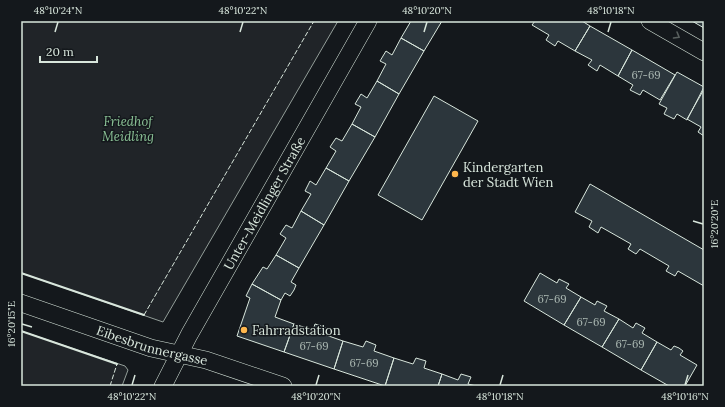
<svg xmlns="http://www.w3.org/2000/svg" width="725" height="407" font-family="Lora,serif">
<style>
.green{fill:#202428;stroke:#939e99}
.building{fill:#2c363c;stroke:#d8e6dc}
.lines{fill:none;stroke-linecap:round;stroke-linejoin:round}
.minor-casing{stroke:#d8e6dc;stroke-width:18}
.minor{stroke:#14181c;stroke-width:17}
.fence{stroke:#d8e6dc;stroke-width:1;stroke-dasharray:5 2;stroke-linecap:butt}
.wall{stroke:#d8e6dc;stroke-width:2}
.oneway{stroke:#59605f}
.ticks{fill:none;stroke:#d8e6dc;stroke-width:1.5}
.poi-dot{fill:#ffb74d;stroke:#14181c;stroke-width:1.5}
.labels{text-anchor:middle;stroke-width:3;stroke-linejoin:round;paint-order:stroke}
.number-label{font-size:11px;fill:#adbab4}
.park-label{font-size:13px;font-style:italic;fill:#8ac095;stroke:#14181c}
.poi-label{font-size:13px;fill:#d8e6dc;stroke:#14181c;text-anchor:start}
.street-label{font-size:13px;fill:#d8e6dc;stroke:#14181c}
.neatline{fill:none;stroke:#d8e6dc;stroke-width:1.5}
.ticks-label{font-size:10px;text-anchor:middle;fill:#d8e6dc}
</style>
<rect width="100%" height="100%" fill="#14181c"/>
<path class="green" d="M21 21H338L163 322 21 273Z
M21 331 125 366 128 370 122 386H21Z"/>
<path class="building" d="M411 21H442L424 51 401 38Z
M535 21H582L590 26 575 51 558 41 555 46 546 40 549 35 532 25Z
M692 21H704V28Z
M590 26 632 50 618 76 600 65 597 71 588 65 592 60 575 51Z
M401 38 424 51 399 94 377 81 386 64 380 61 386 51 392 55Z
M632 50 675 75 660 100 643 90 640 95 630 90 633 85 618 76Z
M677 72 704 87 687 120 677 114 674 119 664 114 667 108 659 104Z
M377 81 399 94 375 137 352 124 361 107 355 104 361 94 367 98Z
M703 91H704V136L698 132 701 127 687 119Z
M434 96 478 121 422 220 378 195Z
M352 124 375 137 349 181 326 168 336 151 330 147 336 138 342 141Z
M326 168 349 181 324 225 301 211 311 194 305 191 310 181 316 185Z
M590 184 704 250V286L678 271 675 276 666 271 669 266 640 249 636 254 628 249 631 244 601 227 598 233 589 227 592 221 575 212Z
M301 211 324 225 299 268 276 255 286 238 280 234 286 225 292 228Z
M276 255 299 268 291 282 296 285 294 290 290 296 285 293 281 300 252 284 263 267 267 269Z
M540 273 557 283 559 279 569 284 566 288 581 297 564 325 524 301Z
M252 284 281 300 275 317 294 324 284 352 237 336 250 298 246 296Z
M581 297 595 305 597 301 607 306 604 311 619 319 602 347 564 325Z
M619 319 633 328 636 323 645 328 642 333 657 342 641 370 602 347Z
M294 324 313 330 315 324 325 327 323 334 343 341 334 369 284 352Z
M343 341 363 347 366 341 376 345 374 351 394 358 385 386 334 369Z
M657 342 671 350 674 346 679 348 683 351 680 355 697 365 685 386H669L641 370Z
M394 358 413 364 416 358 426 361 424 368 442 374 438 386H385Z
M442 374 458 380 461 374 471 377 468 384 476 386H438Z"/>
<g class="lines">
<g class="minor-casing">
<g id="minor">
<path d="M650 21 704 52"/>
<path id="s1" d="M21 303 151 348 206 360 283 386"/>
<path id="s2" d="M163 386 189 335 368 21"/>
</g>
</g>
<use href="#minor" class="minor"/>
<path class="fence" d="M144 315 314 21
M110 386 117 364"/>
<path class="wall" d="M21 273 144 315
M21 331 117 364"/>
</g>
<defs><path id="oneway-chevron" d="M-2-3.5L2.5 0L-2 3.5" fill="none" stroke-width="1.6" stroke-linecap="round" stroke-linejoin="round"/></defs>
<use class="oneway" href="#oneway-chevron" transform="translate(677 36) rotate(30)"/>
<path class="ticks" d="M55 32 58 22M240 32 243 22M424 32 427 22M608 32 611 22M693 221 703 224M22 324 32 327M132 385 135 375M316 385 319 375M500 385 503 375M685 385 688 375"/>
<g class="poi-dot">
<circle cx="455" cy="174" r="4"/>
<circle cx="244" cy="330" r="4"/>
</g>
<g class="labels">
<g class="number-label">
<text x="646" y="79">67-69</text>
<text x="552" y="303">67-69</text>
<text x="591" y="326">67-69</text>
<text x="630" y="348">67-69</text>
<text x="314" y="350">67-69</text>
<text x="364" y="367">67-69</text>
</g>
<g class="park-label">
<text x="128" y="126">Friedhof<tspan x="128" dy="15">Meidling</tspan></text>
</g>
<g class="poi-label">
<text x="463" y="172">Kindergarten<tspan x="463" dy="15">der Stadt Wien</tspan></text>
<text x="252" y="335">Fahrradstation</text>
</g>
<g class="street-label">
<text dy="5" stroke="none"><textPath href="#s2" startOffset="209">Unter-Meidlinger Straße</textPath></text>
<text dy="5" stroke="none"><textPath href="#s1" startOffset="138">Eibesbrunnergasse</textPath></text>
</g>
</g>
<rect width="725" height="407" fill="none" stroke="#14181c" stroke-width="44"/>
<path d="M40 56v6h57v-6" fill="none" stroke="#d8e6dc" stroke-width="2"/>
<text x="46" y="56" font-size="12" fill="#d8e6dc" stroke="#14181c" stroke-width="3" paint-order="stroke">20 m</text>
<rect x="22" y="22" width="681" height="363" class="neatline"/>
<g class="ticks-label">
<text x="58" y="14">48°10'24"N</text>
<text x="243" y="14">48°10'22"N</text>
<text x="427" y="14">48°10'20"N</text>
<text x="611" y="14">48°10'18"N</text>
<text transform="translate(714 224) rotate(-90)" y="4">16°20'20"E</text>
<text transform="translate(11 324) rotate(-90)" y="4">16°20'15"E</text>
<text x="132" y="400">48°10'22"N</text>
<text x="316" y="400">48°10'20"N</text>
<text x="500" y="400">48°10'18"N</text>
<text x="685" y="400">48°10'16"N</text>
</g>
</svg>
